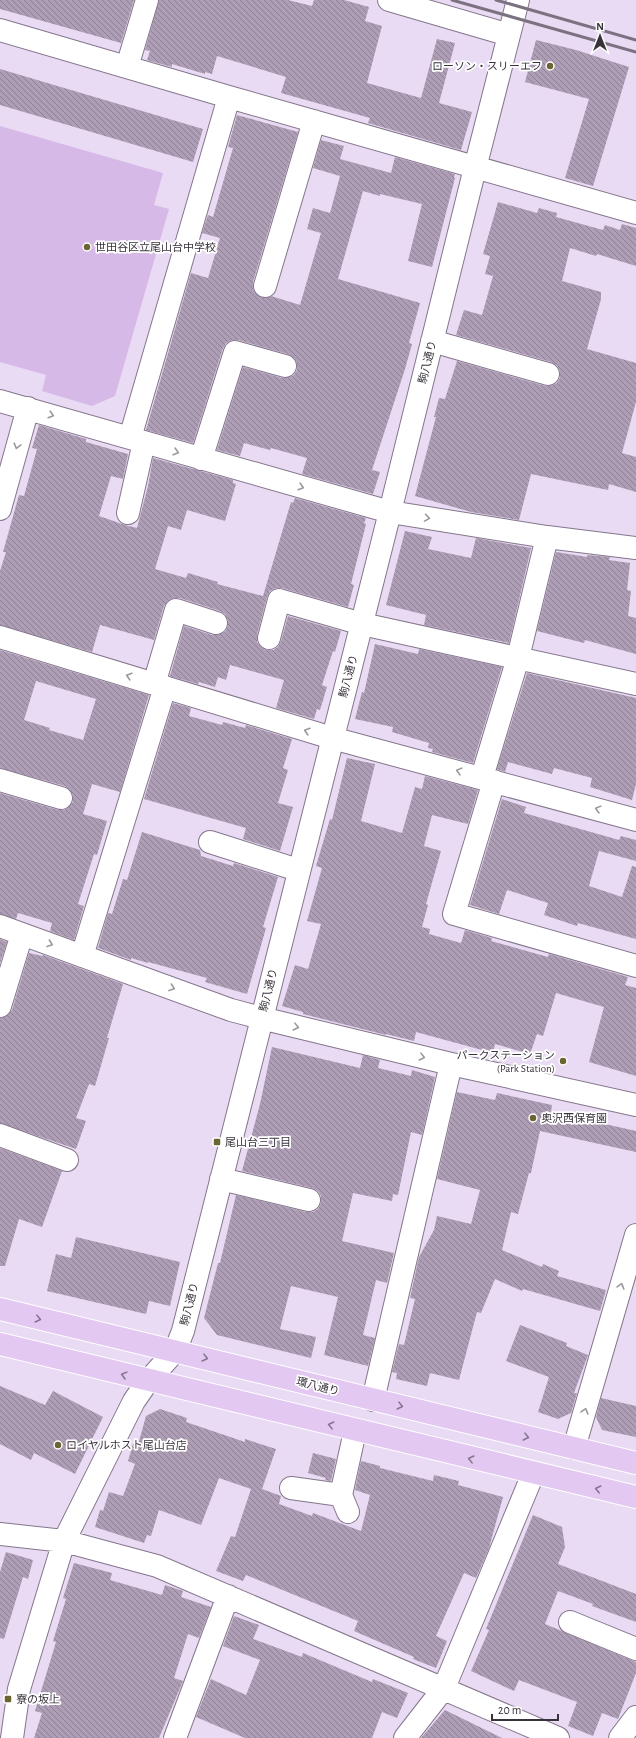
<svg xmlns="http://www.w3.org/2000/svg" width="636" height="1738" font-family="'Alegreya Sans','Noto Sans JP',sans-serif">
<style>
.green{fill:#d6b9e7}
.building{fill:url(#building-back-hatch);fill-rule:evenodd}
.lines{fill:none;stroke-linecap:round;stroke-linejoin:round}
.minor-casing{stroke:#84768c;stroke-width:24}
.major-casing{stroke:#fff;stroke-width:24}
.minor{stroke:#fff;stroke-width:22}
.major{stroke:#e3c8f2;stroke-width:22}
.rail{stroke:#7b7281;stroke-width:3}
.oneway{stroke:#9c989d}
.oneway2{stroke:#85768d}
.poi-dot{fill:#6b6532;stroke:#fff;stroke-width:1.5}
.labels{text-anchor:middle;stroke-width:3.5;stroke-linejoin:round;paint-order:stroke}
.poi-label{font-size:11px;fill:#38323b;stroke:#fff;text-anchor:start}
.street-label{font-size:11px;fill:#38323b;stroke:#fff}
</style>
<defs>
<pattern id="building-back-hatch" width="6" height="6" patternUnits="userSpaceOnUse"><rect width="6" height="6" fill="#ad9eb6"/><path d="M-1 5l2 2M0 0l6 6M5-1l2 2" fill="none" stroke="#8e8195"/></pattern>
</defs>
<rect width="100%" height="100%" fill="#eadbf4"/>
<path class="green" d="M0 126 163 173 154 205 169 209 115 396 92 406 42 391 46 375 0 362Z"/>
<path class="building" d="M0 0H134L121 43 0 9Z
M159 0H288L312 6 314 0H344L369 7 365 21 382 26 367 83 421 98 437 39 455 43 439 103 472 112 461 150 368 123 370 118 281 93 286 77 217 56 212 74 205 72V74L172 64V67L147 60 150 51 145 50Z
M536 40 576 50 629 67 593 186 565 178 589 99 525 82Z
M0 69 203 129 193 162 0 105Z
M237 115 298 132 253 282V289L256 294 262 298 271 296 300 305 321 233 307 229 313 208 330 213 340 176 313 168 321 140 344 146 340 159 391 173 395 157 455 174 454 178H455L432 267 408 261 422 204 380 194V196L363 191 338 279 420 303 409 343 412 344 405 369 372 470 380 472 373 494 302 474 307 458 271 448 270 450 244 443 240 456 217 450 243 367 282 378H288L294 375 297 370V363L294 358 288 354 238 340H232L226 343 223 348 193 443 146 430 191 273 208 278 220 238 202 233 208 215 213 217 233 148 228 147Z
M498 202 537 213 539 208 557 213 556 217 603 230 605 225 620 230 622 224 636 228V266L597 254 596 256 570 248 562 281 601 292V299L587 349 636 363V402L622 453 636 457V492L609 484 608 490 531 474 519 520 471 512 415 496 436 417H434L439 398 445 399 457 361 545 386H551L557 383 560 378V371L557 365 551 362 456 335 464 310 482 315 493 276 485 274 490 256 483 254Z
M39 425 86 439V442L128 454 123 479 111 476 99 516 125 525 137 528 148 486 153 458 233 480V483L236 484 225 521 187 510 181 530 168 526 155 569 186 578 188 573 218 582 217 584 263 596 291 502 293 503 295 498 366 518 364 523 366 524 351 584 354 585 348 607 282 588H276L270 591 267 597 257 635V642L261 647 266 650H273L278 647 281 641 288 616 341 631 335 652 333 651 322 685 327 687 320 710 317 709 314 719 276 708 284 680 230 665 226 680 218 677 215 687 199 682 198 684 170 676 184 626 212 635H218L225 632 228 626V620L225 614 220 611 180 598H173L168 601 164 606 154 640 100 625 92 652 0 625V571L6 552H3L19 495 24 496 37 449 32 448Z
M405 531 432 537 428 549 471 558 476 538 531 548 509 643 424 625 426 615 386 605Z
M556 552 587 557V555L610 557 609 560 630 563 627 590 631 591 628 616 636 618V654L585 640 584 643 537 631Z
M375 644 418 654 419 649 502 667 473 763 432 752 433 749 428 748 429 743 392 732 393 727 355 719 362 692 364 693Z
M0 650 149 695 120 792 92 784 83 814 107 821 97 855 94 854 78 904 84 906 74 940 50 931 52 923 18 913 16 919 0 914V793L58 810H64L69 807 73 802V795L70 790 65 786 0 768ZM36 681 96 699 83 740 49 730 50 728 24 720Z
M527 673 636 698V784L632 800 590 787 592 778 554 768 552 774 508 762 505 772 497 769Z
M173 703 191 708 189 716 222 725 223 722 245 728 246 725 292 739 283 768 288 770 278 803 293 807 280 851 243 839 246 828 144 799Z
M347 758 375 764 361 821 402 833 415 787 422 789 425 776 478 790 468 824 432 815 424 846 441 851 426 904 428 905 422 927 430 929 429 934 461 943 465 930 492 938 491 941 548 957 549 954 628 977 625 985 636 988V1076L589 1062 604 1007 556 993 543 1036 537 1034 530 1054 495 1044 493 1053 416 1032 414 1041 386 1034V1035L303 1014V1012L282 1006 295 965 308 969 321 924 307 921 322 868 316 866 330 819 332 820Z
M502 799 526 807 524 813 619 840 621 836 636 840V861L599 851 589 886 622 897 632 866 636 867V939L578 923 577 926 544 915 548 903 507 890 499 914 470 905Z
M142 832 200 850 201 856 233 866 234 863 278 877 263 927 266 928 247 994 205 982 207 978 148 962V963L131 958V960L98 948 108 913 112 914 123 879 127 880Z
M0 939 7 942 0 963Z
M29 953 42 956 43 955 123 984 107 1038H109L95 1086 89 1084 76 1118 86 1121 76 1149 0 1123V1018L8 1015 12 1010Z
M272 1047 360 1068 363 1055 380 1060 378 1068 411 1076 412 1070 435 1077 422 1135 411 1132 398 1195 393 1194 392 1201 353 1193 342 1241 394 1253 387 1283 376 1280 363 1335 375 1338 368 1366 324 1355 338 1297 291 1286 280 1329 316 1337 311 1358 217 1335 204 1318 218 1263H220L236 1195 306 1212H313L318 1209 321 1203V1196L318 1191 312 1188 242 1171 260 1104Z
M457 1092 495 1100 497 1093 552 1105 551 1112 636 1131V1152L540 1131 531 1173H529L518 1214 511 1212 502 1250 542 1267 543 1264 559 1271 557 1276 606 1290 600 1311 523 1289 522 1291 495 1279 481 1313 477 1312 459 1380 430 1373 427 1386 396 1379 397 1373 392 1372 399 1344 404 1345 415 1299 410 1298 419 1257 434 1230 437 1216 471 1224 480 1190 437 1179Z
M0 1148 62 1171 42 1227 19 1219 5 1266H0Z
M76 1237 180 1262 170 1306 149 1301 146 1314 47 1291 56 1254 71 1258Z
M520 1325 567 1343 566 1346 588 1355 574 1393H577L571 1413 558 1419 538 1412 549 1377 506 1361Z
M0 1386 45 1405 53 1391 103 1417 75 1474 34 1453 31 1460 0 1444Z
M601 1398 636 1406V1437L602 1430 596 1417Z
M160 1409 187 1418 186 1422 245 1442V1439L276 1449 262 1489 281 1496 279 1504 312 1516 313 1513 361 1531 370 1495 355 1490 361 1461 380 1466V1468L433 1481 434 1475 459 1481 458 1485 503 1497 489 1548 476 1578 464 1573 436 1636 447 1641 436 1668 413 1659 414 1657 354 1631 358 1621 246 1575 243 1581 216 1571 231 1536 235 1537 251 1489 219 1478 201 1525 159 1510 151 1536 147 1535 144 1543 95 1527 100 1510 103 1511 109 1492 123 1496 135 1464 128 1461 133 1444 138 1445 146 1416Z
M313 1453 336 1459 331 1481 325 1480 326 1478 308 1473Z
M533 1515 562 1527 565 1547 558 1564 636 1594V1622L592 1606 593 1604 558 1591 545 1624 636 1662V1673L618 1719 602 1713 593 1736 568 1726 577 1702 519 1680 514 1691 471 1671 489 1630 486 1629Z
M6 1552 33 1560 28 1579 23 1577 4 1639 0 1638V1572Z
M74 1563 112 1573 110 1580 162 1595 165 1585 183 1591 181 1597 211 1607 199 1638 188 1634 174 1678 183 1681 159 1738H34L42 1713 35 1711 56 1642 53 1641 66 1599 63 1598Z
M234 1616 259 1625 253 1639 302 1657 303 1653 372 1682 373 1679 408 1693 397 1718 382 1712 372 1738H245L196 1717 211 1679 246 1695 260 1660 223 1646Z
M445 1710 502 1738H421Z"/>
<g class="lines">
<g class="minor-casing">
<path id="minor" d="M389 0 509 35
M0 30 229 97 636 213
M127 67 147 0
M265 286 314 121
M432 341 548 374
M0 401 390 512 547 537 636 548
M130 438 229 97
M201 459 235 352 285 366
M0 509 28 408
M128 513 144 442
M0 637 332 738 636 820
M269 638 279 600 362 624 636 684
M154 684 176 610 216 623
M482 777 518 658 547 537
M0 780 61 798
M494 781 454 914 636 966
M210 842 298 870
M0 926 231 1010 261 1018 451 1064 636 1105
M82 956 165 687
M0 1006 22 934
M0 1135 67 1160
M221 1179 309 1200
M373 1400 451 1064
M574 1448 636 1235
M291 1488 341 1495 355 1431
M341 1495 348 1512
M0 1534 64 1541 157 1566 558 1738
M570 1622 636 1649
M12 1738 19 1689 64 1541 134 1401 148 1381 175 1351 183 1331 390 512 475 168 518 0
M175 1738 228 1596
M405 1738 444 1688 533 1474
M620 1738 636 1717"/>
</g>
<g class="major-casing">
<path id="major" d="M0 1309 636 1463
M0 1344 636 1497"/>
</g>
<use href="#minor" class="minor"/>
<use href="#major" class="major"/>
<path class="rail" d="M452 0 636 52
M496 0 636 40"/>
</g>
<defs><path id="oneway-chevron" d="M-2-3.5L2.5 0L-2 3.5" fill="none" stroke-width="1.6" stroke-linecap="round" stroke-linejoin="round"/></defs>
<g class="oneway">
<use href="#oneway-chevron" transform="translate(51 415) rotate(16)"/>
<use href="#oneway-chevron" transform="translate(17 446) rotate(105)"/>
<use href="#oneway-chevron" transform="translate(176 452) rotate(16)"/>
<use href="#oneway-chevron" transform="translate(301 487) rotate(16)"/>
<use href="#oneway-chevron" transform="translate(427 518) rotate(9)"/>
<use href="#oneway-chevron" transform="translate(129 676) rotate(-163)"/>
<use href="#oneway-chevron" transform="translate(307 731) rotate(-163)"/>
<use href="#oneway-chevron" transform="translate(459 771) rotate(-165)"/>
<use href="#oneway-chevron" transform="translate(598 809) rotate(-165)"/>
<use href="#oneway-chevron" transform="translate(50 944) rotate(20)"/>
<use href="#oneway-chevron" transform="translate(172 988) rotate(20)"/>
<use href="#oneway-chevron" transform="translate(296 1027) rotate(14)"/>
<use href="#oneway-chevron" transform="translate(422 1057) rotate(14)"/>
<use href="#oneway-chevron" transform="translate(621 1286) rotate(-74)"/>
<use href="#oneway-chevron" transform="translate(585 1411) rotate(-74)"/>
</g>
<g class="oneway2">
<use href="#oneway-chevron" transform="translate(38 1319) rotate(14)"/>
<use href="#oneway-chevron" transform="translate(205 1358) rotate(14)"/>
<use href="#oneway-chevron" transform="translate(124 1375) rotate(-165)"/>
<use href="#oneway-chevron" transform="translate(400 1406) rotate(14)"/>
<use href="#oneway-chevron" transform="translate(331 1425) rotate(-166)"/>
<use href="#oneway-chevron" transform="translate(526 1437) rotate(14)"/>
<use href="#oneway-chevron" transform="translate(471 1459) rotate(-166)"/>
<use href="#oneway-chevron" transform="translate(598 1489) rotate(-167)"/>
</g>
<g class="poi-dot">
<circle cx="550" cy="66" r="4"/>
<circle cx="87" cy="247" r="4"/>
<circle cx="563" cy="1061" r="4"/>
<circle cx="533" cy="1118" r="4"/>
<rect x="213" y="1138" width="8" height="8" rx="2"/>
<circle cx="58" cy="1445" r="4"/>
<rect x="4" y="1695" width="8" height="8" rx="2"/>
</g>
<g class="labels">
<g class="poi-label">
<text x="542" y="70" text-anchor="end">ローソン・スリーエフ</text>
<text x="95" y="251">世田谷区立尾山台中学校</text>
<text x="555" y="1059" text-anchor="end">パークステーション<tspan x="555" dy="13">(Park Station)</tspan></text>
<text x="541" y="1122">奥沢西保育園</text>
<text x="225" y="1146">尾山台三丁目</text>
<text x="66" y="1449">ロイヤルホスト尾山台店</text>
<text x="16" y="1703">寮の坂上</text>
</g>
<g class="street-label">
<text transform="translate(427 362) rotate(-76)" y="4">駒八通り</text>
<text transform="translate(348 676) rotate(-75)" y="4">駒八通り</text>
<text transform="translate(268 990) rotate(-76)" y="4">駒八通り</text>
<text transform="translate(189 1304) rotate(-76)" y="4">駒八通り</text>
<text transform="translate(318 1386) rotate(14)" y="4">環八通り</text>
</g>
</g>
<g transform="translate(600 36)" stroke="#ffffff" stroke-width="3" paint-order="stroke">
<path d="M0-3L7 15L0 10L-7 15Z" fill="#38323b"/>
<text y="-6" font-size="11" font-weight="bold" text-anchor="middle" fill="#38323b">N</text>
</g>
<path d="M492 1714v6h66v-6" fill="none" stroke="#38323b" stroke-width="2"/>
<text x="498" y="1714" font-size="12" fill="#38323b" stroke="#ffffff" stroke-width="3" paint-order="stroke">20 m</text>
</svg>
